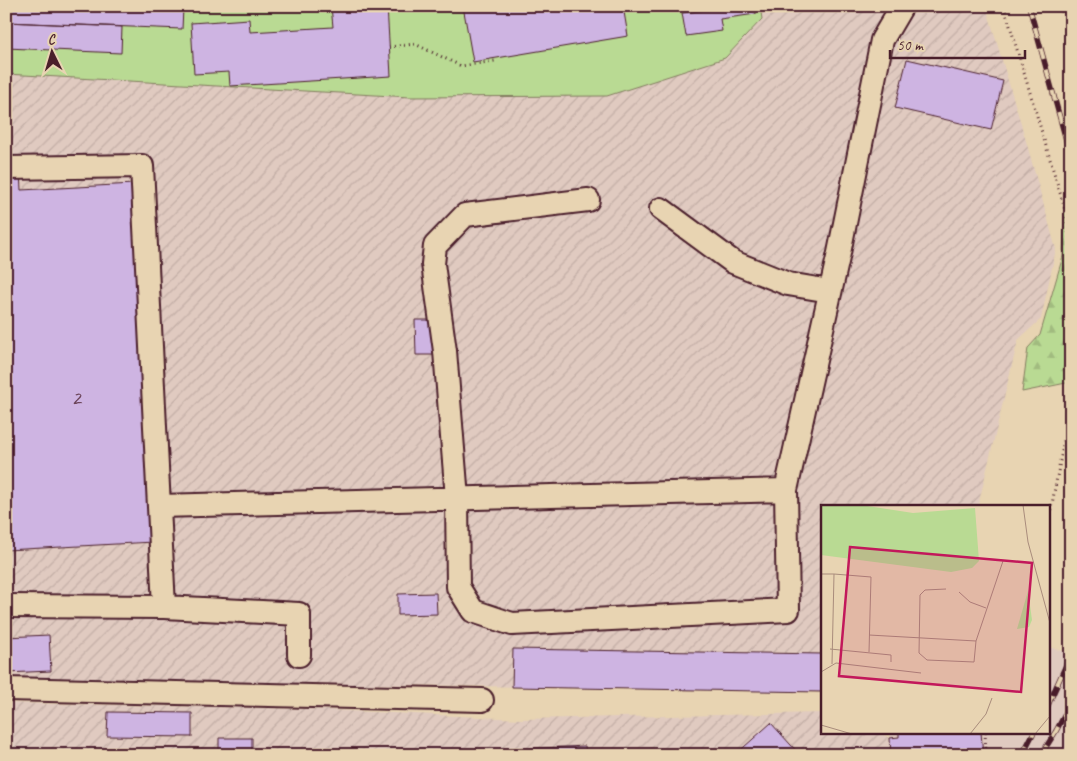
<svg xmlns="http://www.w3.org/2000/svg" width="1077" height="761" font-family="Caveat,sans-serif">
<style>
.built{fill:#e0cac0}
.industrial{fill:url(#industrial-furrows)}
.grass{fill:#b9da93;stroke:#827c5f}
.forest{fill:url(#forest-firs);stroke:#827c5f}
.building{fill:#ceb4e2;stroke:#4a1f2b}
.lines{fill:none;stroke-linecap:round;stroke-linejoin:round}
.minor-casing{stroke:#4a1f2b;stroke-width:26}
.path{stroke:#4a1f2b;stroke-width:3;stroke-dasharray:1 4;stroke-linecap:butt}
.minor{stroke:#e8d4b2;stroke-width:22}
.rail-casing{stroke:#4a1f2b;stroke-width:5.5}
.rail{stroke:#e8d4b2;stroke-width:4;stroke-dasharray:11;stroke-linecap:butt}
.labels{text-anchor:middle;stroke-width:4;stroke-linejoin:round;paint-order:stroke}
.number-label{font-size:22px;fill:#6b4459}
.inset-road{fill:none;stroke:#a98c7c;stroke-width:1}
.view{fill:#c2185b;fill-opacity:0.15;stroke:#c2185b;stroke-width:2.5}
.inset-edge{fill:none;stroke:#4a1f2b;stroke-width:2.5}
</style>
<defs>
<pattern id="industrial-furrows" width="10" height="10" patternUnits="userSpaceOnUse" patternTransform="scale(1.25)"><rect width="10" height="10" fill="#e0cac0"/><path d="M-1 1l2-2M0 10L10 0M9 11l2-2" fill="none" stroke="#c2ada5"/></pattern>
<pattern id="forest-firs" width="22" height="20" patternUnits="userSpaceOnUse" patternTransform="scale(1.25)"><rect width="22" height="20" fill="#b9da93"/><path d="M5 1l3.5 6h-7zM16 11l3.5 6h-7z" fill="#a1bb7f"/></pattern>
</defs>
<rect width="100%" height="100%" fill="#e8d4b2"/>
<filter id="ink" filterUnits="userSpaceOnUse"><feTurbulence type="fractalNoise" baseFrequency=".02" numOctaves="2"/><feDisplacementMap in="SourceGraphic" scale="10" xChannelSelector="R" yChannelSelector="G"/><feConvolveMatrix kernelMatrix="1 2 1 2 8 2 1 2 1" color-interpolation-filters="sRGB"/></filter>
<g filter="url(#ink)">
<path class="built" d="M1048 647 1071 653V755H891L890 732H1048Z"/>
<path class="industrial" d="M760 6H986L1026 141 1056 249 1041 319 1018 340 978 506H822V692L6 678V74L410 97 762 19Z
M6 703 308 709 521 719 822 713V732H878L890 738 891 755H6Z"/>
<path class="grass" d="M6 6H760L762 19 725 58 607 96 410 97 6 74Z"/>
<path class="forest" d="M1066 167 1071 187V382L1022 392 1028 348 1040 335 1063 256Z"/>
<path class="building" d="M6 6H147L183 8 182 29 6 22Z
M331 6H387L391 76 230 86 229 72 194 74 191 23 249 19 250 32 333 27Z
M463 6H623L628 36 473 62Z
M717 6H755L756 14 720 19 722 31 686 36 682 13 717 9Z
M6 22 122 27 121 53 6 48Z
M907 59 1003 81 991 130 895 108Z
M20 172 21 190 134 184 153 542 6 550V173Z
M415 320H432L433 355H416Z
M436 593 437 614 398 615V594Z
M49 635 51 671 6 673V637Z
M513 649 822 654V692L512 687Z
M108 712 192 713V737L107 736Z
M771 723 800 755H735Z
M899 732H981L983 755H891L890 738 899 737Z
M219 738H252V755H219Z
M585 746 586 755H521V749Z
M459 751V755H412Z"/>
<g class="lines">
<g class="minor-casing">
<path id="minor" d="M6 168 142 166 164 607
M588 200 465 215 435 246 433 264 445 351 457 498 458 587 473 611 512 624 788 610 786 490 839 253 882 40 902 6
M661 209 733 262 788 284 830 291
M159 506 786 490
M6 606 164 607 299 614V655
M6 689 482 700"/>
</g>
<path class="path" d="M1004 6 1064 206 1071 250
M1047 6 1069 14
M389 47 415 44 461 66 495 61 494 58
M1048 525 1071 403
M985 732 986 755"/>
<use href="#minor" class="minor"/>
<g class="rail-casing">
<path id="rail" d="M1029 6 1071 158
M1048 705 1071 654
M1022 755 1034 732
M1041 755 1056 731 1071 703"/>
</g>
<use href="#rail" class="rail"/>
</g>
</g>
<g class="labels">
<g class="number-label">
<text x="76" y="405">2</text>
</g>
</g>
<g transform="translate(821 505)">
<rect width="229" height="229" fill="#e8d4b2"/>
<path d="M0 0H40L92 8 154 3 158 56 151 63 130 67 0 50Z" fill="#b9da93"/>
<path d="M207 86 211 115 208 122 196 124Z" fill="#b9da93"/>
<path class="inset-road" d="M202 0 207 37 229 118M0 69H13L11 159M13 69 50 72 48 147M125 84 104 85 99 90 98 148 106 155 153 157 155 136 182 56M138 87 149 97 165 103M48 130 155 136M9 144 70 150V157M0 167 15 158 100 168M0 220 31 229M149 229 165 209 171 193M214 229 229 211"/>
<path class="view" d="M29 42 211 58 200 187 18 171Z"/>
<rect width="229" height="229" class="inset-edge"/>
</g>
<rect width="1077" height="761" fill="none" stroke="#e8d4b2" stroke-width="25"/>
<rect x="12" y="12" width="1052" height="736" fill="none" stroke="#4a1f2b" stroke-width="2" filter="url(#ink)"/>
<g transform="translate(52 52) rotate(355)" stroke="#e8d4b2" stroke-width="4" paint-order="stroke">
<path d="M0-4L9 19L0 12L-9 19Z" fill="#4a1f2b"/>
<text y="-8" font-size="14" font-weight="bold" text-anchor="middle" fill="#4a1f2b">С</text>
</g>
<path d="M890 50v8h135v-8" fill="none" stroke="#4a1f2b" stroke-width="2.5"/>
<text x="897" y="50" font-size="15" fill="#4a1f2b" stroke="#e8d4b2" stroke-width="4" paint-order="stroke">50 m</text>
</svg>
